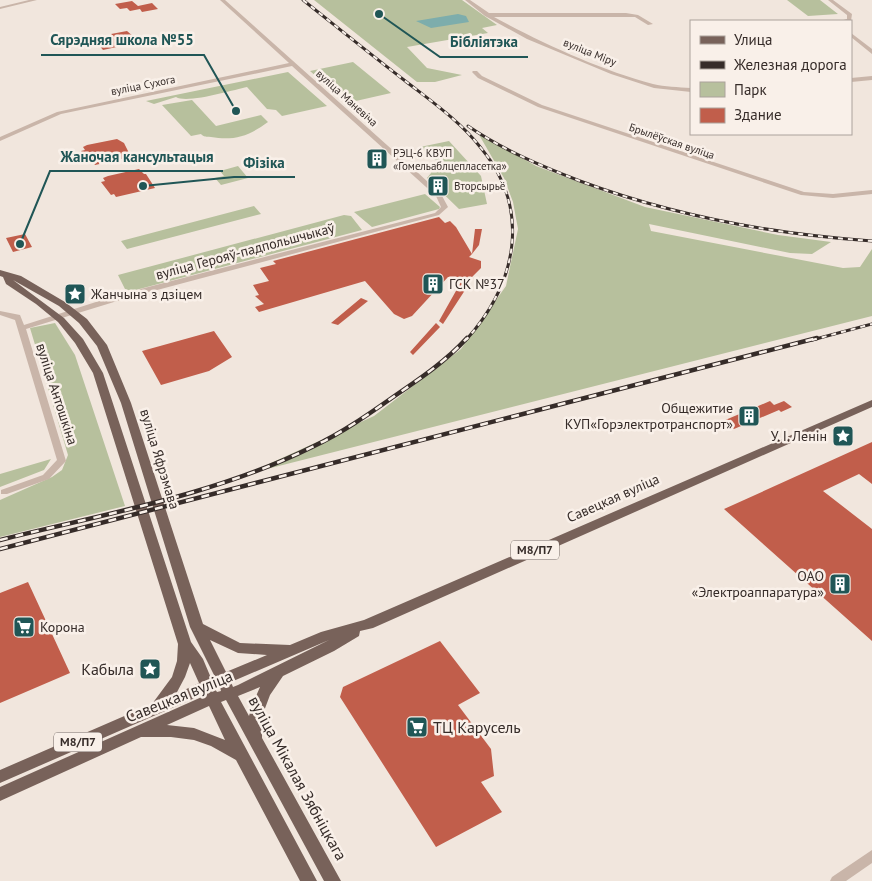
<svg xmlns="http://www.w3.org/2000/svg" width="872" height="881" font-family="'PT Sans',sans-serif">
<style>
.green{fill:#b7c09d}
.water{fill:#7dadac}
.building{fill:#c15e4b}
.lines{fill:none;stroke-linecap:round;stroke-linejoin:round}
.minor{fill:#c9b5a9;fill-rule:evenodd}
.major{fill:#78625a;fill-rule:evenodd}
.rail-far1-casing{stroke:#362c29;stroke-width:3}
.rail-casing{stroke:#362c29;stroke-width:4.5}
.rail-far1{stroke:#f9f0e9;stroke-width:2;stroke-dasharray:5;stroke-linecap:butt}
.rail{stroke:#f9f0e9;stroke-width:2.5;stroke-dasharray:8;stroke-linecap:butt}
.labels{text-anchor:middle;stroke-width:5;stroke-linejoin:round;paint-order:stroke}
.far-street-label{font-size:11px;fill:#362c29;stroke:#f9f0e9}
.far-poi-label{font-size:11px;fill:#362c29;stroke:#f9f0e9;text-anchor:start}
.shield{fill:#f9f0e9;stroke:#706763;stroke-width:1}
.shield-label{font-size:12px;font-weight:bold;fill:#362c29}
.street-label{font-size:14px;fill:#362c29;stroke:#f9f0e9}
.poi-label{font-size:14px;fill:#362c29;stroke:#f9f0e9;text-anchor:start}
.near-poi-label{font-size:16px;fill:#362c29;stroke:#f9f0e9;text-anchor:end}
.near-street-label{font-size:16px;fill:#362c29;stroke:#f9f0e9}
.leader{fill:none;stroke:#205656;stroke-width:2}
.callout-dot{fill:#205656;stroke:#f9f0e9;stroke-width:2}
.callout-label{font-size:15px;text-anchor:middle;font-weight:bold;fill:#205656;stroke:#f9f0e9;stroke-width:5;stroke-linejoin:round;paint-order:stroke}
</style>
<rect width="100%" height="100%" fill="#f1e6dd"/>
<path class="green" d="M314 0H462L497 25 482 28 488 33 407 47 427 68 462 75 435 82H417Z
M787 0H820L838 14 808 16Z
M353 62 391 93 347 103 310 71Z
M288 72 327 106 282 116 276 110 267 109 247 87C233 90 187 104 176 97L154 104 146 101Z
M192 100 216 126 261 115 268 122C249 136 234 141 211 137 206 136 205 138 201 134L191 136 162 105Z
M478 133 536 166 645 207 778 235 831 242 812 254 790 253 649 224 651 231 843 268 860 267 872 249V316L247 474 374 416 461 349 506 286 518 229 513 202 504 178Z
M449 141 481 176 487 204 459 209 427 178 439 163 420 147Z
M238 166 248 178 221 185 215 178 224 176 220 171Z
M425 194 440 207 439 209 372 227 354 212Z
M254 206 261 214 127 249 121 241Z
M344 215 351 216 362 230 132 291 125 289 118 275Z
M55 323 75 355 125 506 0 537V500L52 477 62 470 68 455 30 328Z
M51 459 44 470 0 487V474Z"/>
<path class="water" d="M458 14 466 16 469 22 431 28 416 21Z"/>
<path class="building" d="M132 1 138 6 152 3 158 9 142 12 140 9 130 11 127 8 120 9 115 4Z
M127 31 134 37 117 40 111 34Z
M113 37 121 46 103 50 98 44 106 42 103 39Z
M117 139 124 143 131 157 95 165 93 162 89 163 81 151 85 150 83 147 87 145Z
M139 169 144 174H146L155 188 116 197 114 194 111 195 101 182 105 181 103 178 108 176Z
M439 217 445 223 450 221 456 227 472 254 469 257 481 261V268L466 283 469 284 443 324 439 321 461 282 448 277 412 316 404 319 394 314 365 281 259 312 255 307 264 304 255 296 259 295 253 285 269 281 260 268 276 264 273 261Z
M475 229H482L479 245 472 254Z
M25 234 32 247 13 252 6 238Z
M361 298 368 301 338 325 331 323Z
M436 323 440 327 413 355 410 352Z
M214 331 232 357 209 371 161 385 142 351Z
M770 401 774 405 784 401 792 407 781 412 779 410 734 429 723 421Z
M872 442V484L859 474 823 491 872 529V641L724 509Z
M28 582 70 673 0 703V593Z
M440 641 480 693 458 705 491 749 494 776 481 782 502 812 436 847 340 697 343 687Z"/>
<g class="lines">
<path class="minor" d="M29 0H37L0 9V7Z
M220 0H225L416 171 441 194 448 207 439 215 127 298 26 329 66 461 49 479 7 494H1V490L43 475 57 460 15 320 0 315V311L20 315 24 325 121 294 435 213 441 207 436 196 292 66 61 114 0 141V137L57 112 289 63Z
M465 0H470L489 13H626L638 15 653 24 648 25 635 17H494C542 43 600 70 653 84 665 87 678 87 691 88V92L654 88 611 74 527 39 485 16Z
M828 0H833L852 14 851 21H840L847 19V15Z
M851 33 872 49V54L851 37Z
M473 71H477L482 76 542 105 804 192 833 194 872 190V194L833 198 801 195 538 107 478 78 472 72Z
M872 76V80L851 82V78Z
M872 850V863L846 881H830L832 877Z"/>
<path class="major" d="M0 270 21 276 65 302 87 319 107 345 131 403 203 624 240 643 290 645 321 632 364 620 872 400V407L373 628 360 631 359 636 334 651 283 676 270 695 264 711 262 728V738L341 881H324L226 700 221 702 317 881H300L236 760 211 746 194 740 171 737H141L0 801V787L204 696V694L0 783V770L152 704 172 677 177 661 178 644 93 373 75 343 58 322 36 304 6 284 3 277 0 276ZM13 280 59 306 79 323 97 346 121 403 190 627 215 677 211 678 203 659 191 642 103 373 83 339 64 318ZM210 640 238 653 267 655 226 672ZM329 640 238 685 233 687 231 682ZM190 663 199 683 176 694 185 677ZM220 687 221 691 217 692 215 689ZM260 687 253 703 249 716 238 696ZM209 706 225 740 194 728 167 725Z"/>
<g class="rail-far1-casing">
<path id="rail-far1" d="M303 0C337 27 370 54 404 80 431 101 460 121 481 148 532 210 517 283 466 340
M468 126C503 150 541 166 580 181 674 216 772 234 872 241
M812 340 872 324"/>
</g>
<g class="rail-casing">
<path id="rail" d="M0 540C104 514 215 495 312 447 342 433 369 414 396 395 421 378 446 361 467 338
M0 549 817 338"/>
</g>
<use href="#rail-far1" class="rail-far1"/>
<use href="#rail" class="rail"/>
</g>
<defs>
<g id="building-square" transform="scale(1.125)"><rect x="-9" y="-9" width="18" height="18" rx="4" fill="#205656" stroke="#f9f0e9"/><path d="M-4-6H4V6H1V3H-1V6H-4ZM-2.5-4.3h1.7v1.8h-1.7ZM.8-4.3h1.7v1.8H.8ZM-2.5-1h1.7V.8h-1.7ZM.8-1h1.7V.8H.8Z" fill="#fff"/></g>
<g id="sight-square" transform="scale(1.125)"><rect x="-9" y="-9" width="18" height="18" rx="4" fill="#205656" stroke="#f9f0e9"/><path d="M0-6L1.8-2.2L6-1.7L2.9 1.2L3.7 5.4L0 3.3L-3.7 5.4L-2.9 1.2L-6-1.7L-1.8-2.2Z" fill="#fff"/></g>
<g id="supermarket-square" transform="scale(1.125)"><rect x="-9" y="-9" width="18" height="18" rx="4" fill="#205656" stroke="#f9f0e9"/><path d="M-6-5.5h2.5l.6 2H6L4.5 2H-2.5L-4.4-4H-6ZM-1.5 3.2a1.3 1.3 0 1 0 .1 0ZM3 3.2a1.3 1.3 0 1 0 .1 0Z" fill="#fff"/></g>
</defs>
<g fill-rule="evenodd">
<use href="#building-square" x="377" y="159"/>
<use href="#building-square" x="438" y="186"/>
<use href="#building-square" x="433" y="284"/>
<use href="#sight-square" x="75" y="294"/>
<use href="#building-square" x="749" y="416"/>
<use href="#sight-square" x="843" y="436"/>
<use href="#building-square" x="840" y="584"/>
<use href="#supermarket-square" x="24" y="627"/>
<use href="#sight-square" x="150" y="669"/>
<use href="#supermarket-square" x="417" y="727"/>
</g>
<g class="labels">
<g class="far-street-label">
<text transform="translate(590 52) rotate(22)" y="4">вуліца Міру</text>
<text transform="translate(143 85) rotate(-11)" y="4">вуліца Сухога</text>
<text transform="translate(347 98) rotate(42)" y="4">вуліца Маневіча</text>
<text transform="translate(672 141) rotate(19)" y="4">Брылёўская вуліца</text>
</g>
<g class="far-poi-label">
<text x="393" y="157">РЭЦ-6 КВУП<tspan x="393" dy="13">«Гомельаблцепласетка»</tspan></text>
<text x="454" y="190">Вторсырьё</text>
</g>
<g class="shield">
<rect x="511" y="540.5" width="48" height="19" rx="4"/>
<rect x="54" y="732.5" width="48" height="19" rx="4"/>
</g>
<g class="shield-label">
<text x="535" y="554">М8/П7</text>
<text x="78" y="746">М8/П7</text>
</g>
<g class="street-label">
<text transform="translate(245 251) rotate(-15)" y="5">вуліца Герояў-падпольшчыкаў</text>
<text transform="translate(57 394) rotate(72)" y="5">вуліца Антошкіна</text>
<text transform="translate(160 459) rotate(73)" y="5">вуліца Яфрэмава</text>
<text transform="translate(613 498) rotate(-24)" y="5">Савецкая вуліца</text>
</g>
<g class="poi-label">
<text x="449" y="289">ГСК №37</text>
<text x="91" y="299">Жанчына з дзіцем</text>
<text x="733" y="413" text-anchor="end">Общежитие<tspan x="733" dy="16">КУП«Горэлектротранспорт»</tspan></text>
<text x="827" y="441" text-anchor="end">У. І. Ленін</text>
<text x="824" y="581" text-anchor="end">ОАО<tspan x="824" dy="16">«Электроаппаратура»</tspan></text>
<text x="40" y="632">Корона</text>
</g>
<g class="near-poi-label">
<text x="134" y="675">Кабыла</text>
<text x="433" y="733" text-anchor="start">ТЦ Карусель</text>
</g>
<g class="near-street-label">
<text transform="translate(179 696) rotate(-22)" y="6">Савецкая вуліца</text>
<text transform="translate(298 778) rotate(61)" y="6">вуліца Мікалая Зябніцкага</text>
</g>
</g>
<path class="leader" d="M236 111L204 55H41M379 14L440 57H528M20 244L50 171H223M143 186L234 177H295"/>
<g class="callout-dot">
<circle cx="236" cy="111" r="5"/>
<circle cx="379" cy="14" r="5"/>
<circle cx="20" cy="244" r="5"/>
<circle cx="143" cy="186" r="5"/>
</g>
<g class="callout-label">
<text x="122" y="45">Сярэдняя школа №55</text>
<text x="484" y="47">Бібліятэка</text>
<text x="137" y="162">Жаночая кансультацыя</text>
<text x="264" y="168">Фізіка</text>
</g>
<rect x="690" y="20" width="162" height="115" fill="#f9f0e9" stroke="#aba29c"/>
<rect x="700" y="36" width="25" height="8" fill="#78625a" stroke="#aba29c"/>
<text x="734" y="45" font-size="15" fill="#362c29">Улица</text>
<rect x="700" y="61" width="25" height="8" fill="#362c29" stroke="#aba29c"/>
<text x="734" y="70" font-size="15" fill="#362c29">Железная дорога</text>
<rect x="700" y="82" width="25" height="15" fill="#b7c09d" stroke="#aba29c"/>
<text x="734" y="95" font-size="15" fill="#362c29">Парк</text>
<rect x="700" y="108" width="25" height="15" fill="#c15e4b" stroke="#aba29c"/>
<text x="734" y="120" font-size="15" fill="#362c29">Здание</text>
</svg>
